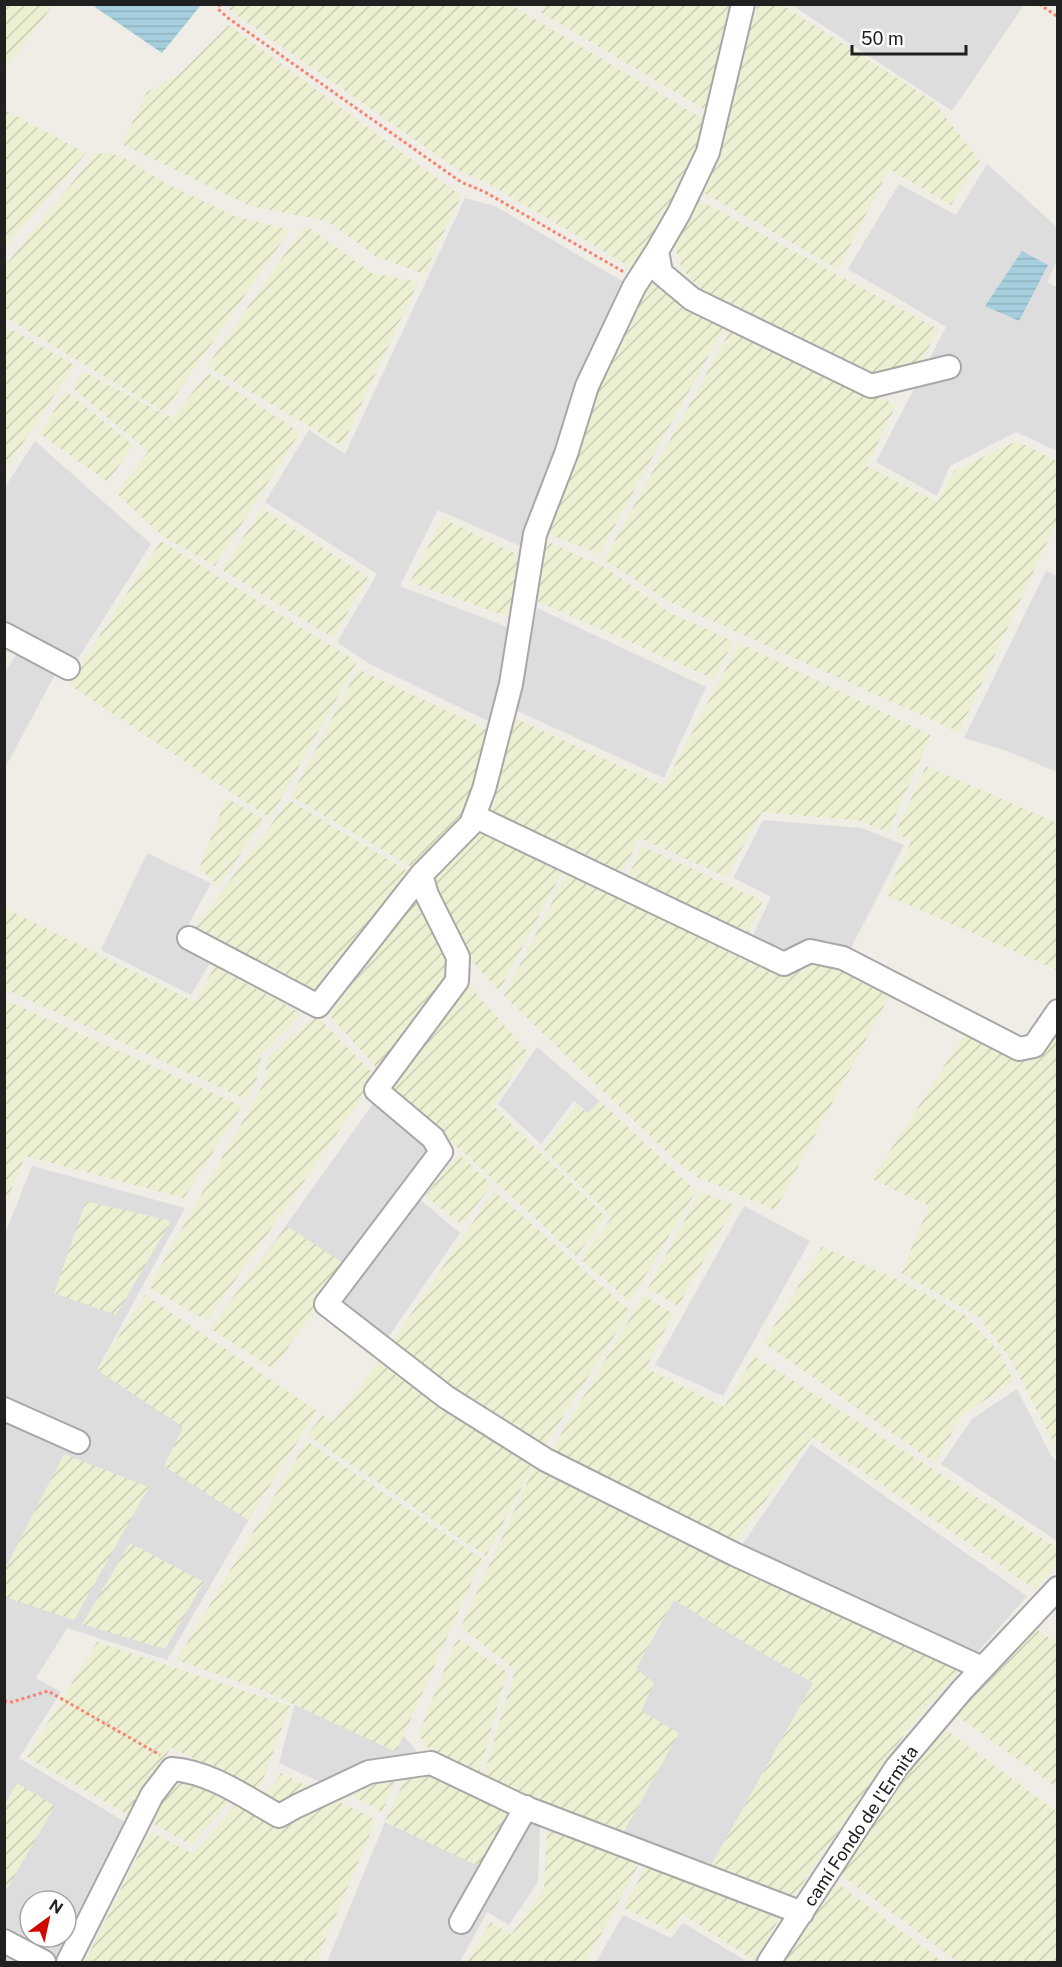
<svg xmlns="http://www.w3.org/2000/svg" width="1062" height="1967" font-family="'Public Sans',sans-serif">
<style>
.residential{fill:#dedddd;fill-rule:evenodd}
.farmland{fill:url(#farmland-furrows)}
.water{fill:url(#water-rules)}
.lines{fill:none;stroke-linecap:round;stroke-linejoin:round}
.minor-casing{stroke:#a7a7a7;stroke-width:26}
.path{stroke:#fa816d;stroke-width:3;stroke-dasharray:3 3;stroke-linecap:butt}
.minor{stroke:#fff;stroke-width:22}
.labels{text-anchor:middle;stroke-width:4.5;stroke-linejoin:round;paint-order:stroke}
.street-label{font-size:18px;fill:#202020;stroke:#fff}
</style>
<defs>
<pattern id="farmland-furrows" width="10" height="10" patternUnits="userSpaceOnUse" patternTransform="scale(1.5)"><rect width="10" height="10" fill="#ecefd2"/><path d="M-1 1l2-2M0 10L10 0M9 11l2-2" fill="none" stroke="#cacdb4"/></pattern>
<pattern id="water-rules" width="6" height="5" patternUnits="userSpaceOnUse" patternTransform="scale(1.5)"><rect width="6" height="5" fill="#a6cfde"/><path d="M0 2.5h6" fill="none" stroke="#8fb1be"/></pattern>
</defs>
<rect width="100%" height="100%" fill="#f0ede6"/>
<path class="residential" d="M792 5H1024L952 111Z
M987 164 1057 227V261L1047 282 1057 287V451L1016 432 950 466 937 496 876 462 946 327 848 269 899 184 956 215Z
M465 198 495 206 627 284 558 443 520 546 438 510 400 586 510 628 490 722 368 663 337 642 377 574 265 502 309 430 345 454Z
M35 441 151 544 74 665 5 626V487Z
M1046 571 1057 576V772L1007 751 964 738Z
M537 608 706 687 664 778 515 710Z
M21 647 58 669 5 768V672Z
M763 820 862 828 904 845 850 950 811 938 783 954 752 937 771 897 733 878Z
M147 853 211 883 181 939 211 961 191 995 101 950Z
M537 1047 600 1101 588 1113 574 1101 541 1144 498 1104Z
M383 1090 452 1146 417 1197 460 1233 383 1345 259 1263Z
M32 1166 185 1208 97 1370 270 1483 167 1660 67 1628 36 1678 61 1692 19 1758 135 1828 75 1962H5L4 1236ZM30 1901H66V1937H30Z
M744 1206 810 1241 723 1396 655 1365Z
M1017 1389 1050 1454 1057 1462V1541L941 1464 972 1419Z
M811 1444 1027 1596 971 1660 742 1545Z
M674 1600 813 1683 712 1864 623 1833 678 1734 641 1711 636 1668Z
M348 1672 420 1755 320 1782 279 1763 295 1703Z
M515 1813 540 1827 538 1882 509 1925 487 1912 460 1962H327L385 1822 483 1868Z
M623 1915 671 1938 683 1923 748 1962H596Z"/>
<path class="farmland" d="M5 4 53 5 5 69 4 5Z
M233 4 511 5 708 122 684 191 634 269 489 184 461 172 228 9Z
M545 4 734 5 709 112 540 12Z
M758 5H782L933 101 980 161 951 205 889 169 838 269 701 191 720 157 745 39Z
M229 25 461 196 424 274 375 256 327 221 250 206 122 144 147 92 179 74Z
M5 110 86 153 5 247Z
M96 153 119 155 167 184 234 216 290 230 164 412 5 317V266Z
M699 200 938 329 922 361 874 374 702 291 682 269 673 243Z
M305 225 372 273 418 282 342 446 207 366Z
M652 281 725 326 599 554 544 532 598 382Z
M5 326 74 365 5 470Z
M731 329 896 405 867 466 937 502 954 471 1017 441 1057 461V521L959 732 670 602 604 560Z
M84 372 172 418 208 373 300 432 215 566 163 536 116 493 148 452 72 387Z
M66 391 133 445 108 482 40 434Z
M262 508 368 577 333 638 222 570Z
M443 518 522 557 508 617 410 582Z
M544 540 606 568 670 613 733 641 714 679 537 601Z
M161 541 357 662 270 818 68 684Z
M739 643 931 735 888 832 860 821 762 812 726 877 640 838 618 879 491 818 512 717 664 786Z
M358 669 490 731 464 820 562 872 499 991 469 958 380 1071 324 1010 413 868 291 796Z
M926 766 1057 823V970L886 895 912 840 895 834Z
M226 798 264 820 219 885 199 869Z
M289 800 409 872V879L317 999 193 931Z
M642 846 763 901 747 935 627 879Z
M567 873 788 972 821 957 893 989 775 1210 699 1178 675 1160 504 996Z
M5 908 195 1002 215 966 302 1014 262 1054 256 1082 245 1099 5 989Z
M466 982 528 1052 493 1106 606 1217 576 1256 391 1086Z
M5 1000 242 1106 184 1198 25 1156 5 1205Z
M317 1016 376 1077 207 1321 149 1287 263 1085 268 1057Z
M1057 1024V1450L1012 1362 979 1317 901 1273 929 1206 872 1179 966 1032 1030 1060Z
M600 1101 696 1191 630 1301 580 1259 612 1217 543 1149 576 1105 588 1113Z
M459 1154 492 1185 461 1224 425 1196Z
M494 1191 630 1311 539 1454 486 1556 307 1435 323 1415 333 1422 380 1360Z
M700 1192 735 1205 678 1306 648 1288Z
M86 1201 171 1221 116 1315 54 1293Z
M287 1226 346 1265 273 1369 210 1328Z
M822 1247 903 1282 965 1315 1000 1353 1013 1380 960 1418 935 1463 764 1343Z
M145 1295 317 1411 248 1520 164 1466 183 1427 97 1370Z
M644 1295 673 1314 646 1368 724 1407 754 1356 1057 1548V1564L1035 1589 812 1437 733 1545 549 1454Z
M307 1441 482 1559 396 1752 265 1691 177 1660Z
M64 1454 149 1487 74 1620 5 1597V1569Z
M537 1461 965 1663 906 1732 792 1899 712 1864 813 1683 674 1600 636 1668 654 1683 641 1711 679 1733 623 1833 483 1777 515 1670 461 1627Z
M130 1543 204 1582 165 1649 82 1624Z
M1036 1629 1057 1643V1788L955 1714Z
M457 1638 507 1672 478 1777 436 1758 418 1735Z
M97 1642 290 1706 258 1793 171 1747 132 1817 27 1757Z
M945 1729 1057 1812V1962H958L840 1874 900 1777Z
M281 1773 376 1820 316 1962H85L150 1831 193 1854 236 1804 254 1814Z
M432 1775 515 1813 483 1868 385 1822 406 1777Z
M398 1776 382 1812 344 1791Z
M176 1777 232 1797 191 1845 149 1821Z
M17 1783 55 1806 5 1892V1804Z
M547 1828 639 1864 586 1962H467L491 1922 511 1935 544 1888Z
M646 1866 780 1917 755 1961 682 1914 671 1931 624 1908Z
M837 1883 943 1962H783Z"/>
<path class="water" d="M92 5H201L162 53Z
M1022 251 1048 265 1019 321 985 306Z"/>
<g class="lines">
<g class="minor-casing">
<path id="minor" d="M743 4 708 152 679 213 657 251 661 273 692 299 871 386 949 367
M657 251 634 287 587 386 566 454 535 534 511 684 484 789 471 824 421 875 427 895 458 957 457 981 376 1090 433 1138 441 1152 326 1304 446 1397 546 1460 734 1554 982 1668
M4 634 68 668
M474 816 784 964 810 951 843 958 1019 1049 1034 1046 1058 1011
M189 938 318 1006 421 875
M4 1409 78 1442
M461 1922 526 1807
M4 1941 44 1962
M68 1962 152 1795 172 1769C211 1772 245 1797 279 1816L297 1806 369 1772 431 1763 521 1806 802 1913
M769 1962 896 1768 962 1690 1058 1588"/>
</g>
<path class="path" d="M220 4 218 9 228 18 461 182 485 192 624 272
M1039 4 1058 17
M4 1701 12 1702 48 1691 160 1755"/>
<use href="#minor" class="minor"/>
</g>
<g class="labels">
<g class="street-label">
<text transform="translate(861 1826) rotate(-56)" y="6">camí Fondo de l'Ermita</text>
</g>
</g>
<rect width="1062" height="1967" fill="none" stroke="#202020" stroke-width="12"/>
<g transform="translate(48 1919) rotate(33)"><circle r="28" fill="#ffffff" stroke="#a6a6a6" stroke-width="1.5"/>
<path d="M0-4.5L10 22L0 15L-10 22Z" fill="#cf0800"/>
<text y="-9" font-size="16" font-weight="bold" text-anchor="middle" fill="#202020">N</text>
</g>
<path d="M852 45v9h114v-9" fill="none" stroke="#202020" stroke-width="3"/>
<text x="861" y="45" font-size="18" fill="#202020" stroke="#ffffff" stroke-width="4.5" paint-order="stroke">50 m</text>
</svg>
